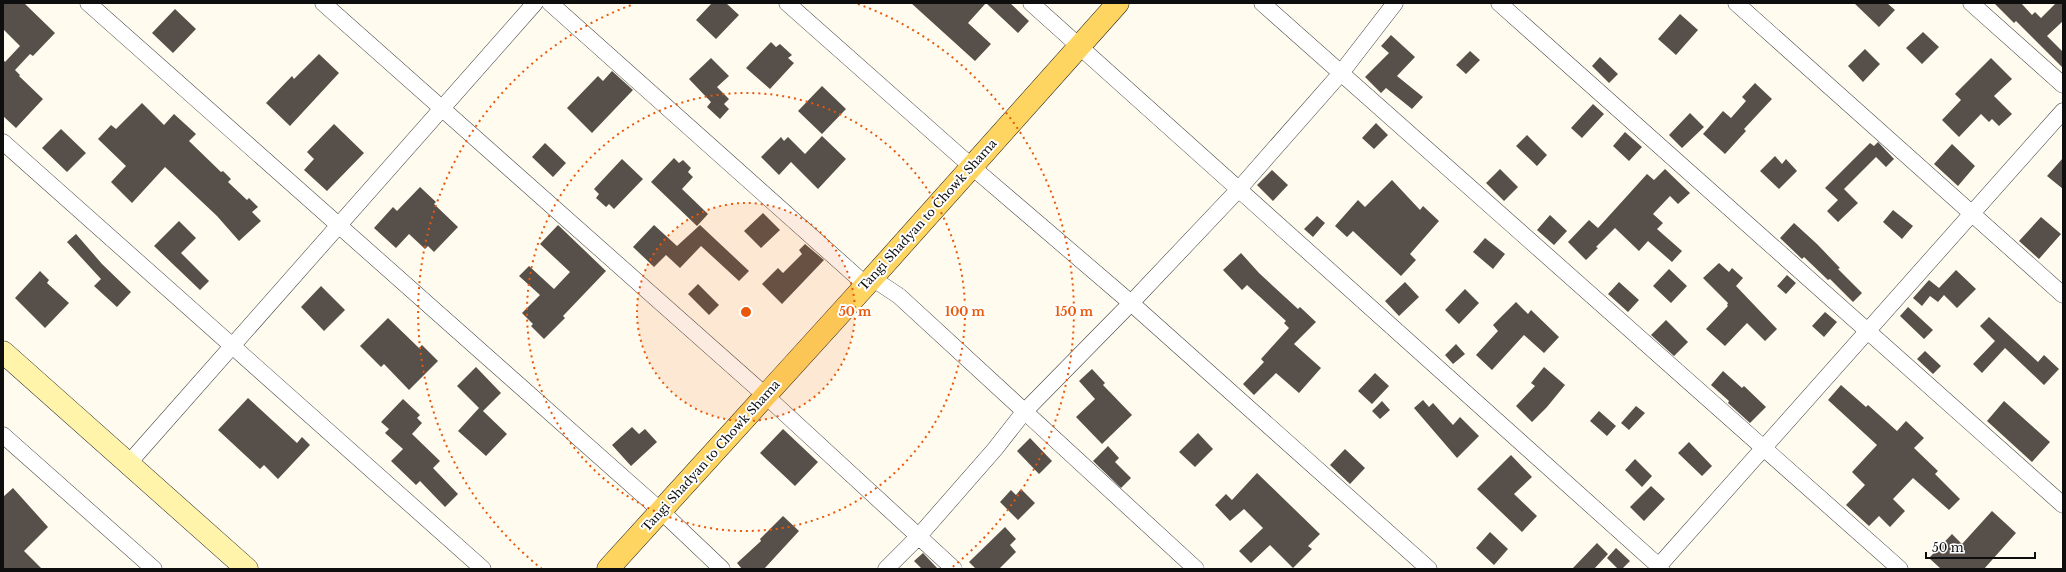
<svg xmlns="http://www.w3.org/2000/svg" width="2066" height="572" font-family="'Libre Baskerville',serif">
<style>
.building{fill:#574f4a}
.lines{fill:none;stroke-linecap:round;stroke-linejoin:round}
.minor-casing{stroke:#414141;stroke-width:17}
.secondary-casing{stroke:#303030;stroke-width:23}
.primary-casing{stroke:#1f1f1f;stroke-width:23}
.minor{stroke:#fff;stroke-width:16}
.secondary{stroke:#fff4aa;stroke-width:22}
.primary{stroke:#fed560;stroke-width:22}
.ring{fill:none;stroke:#e8590c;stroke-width:2;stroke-dasharray:2 4}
.labels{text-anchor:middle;stroke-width:4;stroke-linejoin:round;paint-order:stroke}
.street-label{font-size:12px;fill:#0e0e0e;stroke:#fff}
.centre{fill:#e8590c;stroke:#fff;stroke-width:2}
.ring-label{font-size:12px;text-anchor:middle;font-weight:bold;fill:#e8590c;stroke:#fff;stroke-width:4;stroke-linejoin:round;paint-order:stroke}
</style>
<rect width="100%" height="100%" fill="#fffcef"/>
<path class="building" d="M3 3H24L55 33 33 56 30 54 15 70 20 75 19 76 43 99 16 128 3 116V59L5 62 20 46 3 29Z
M712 3H726L739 15 716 39 696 20Z
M911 3H986L968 23 991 44 975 61Z
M986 3H1010L1029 21 1018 33Z
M1854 3H1887L1895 10 1879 27Z
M1994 3H2021L2032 15 2035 12 2041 18 2056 3H2063V21L2047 36 2063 52V68L2016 21 2014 23Z
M175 9 196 29 173 53 152 33Z
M1680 14 1698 30 1676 55 1658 39Z
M1923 32 1939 47 1922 64 1906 48Z
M1391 35 1415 57 1397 76 1423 97 1412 109 1386 88 1381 93 1365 77 1389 53 1381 46Z
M771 42 776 47 780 44 792 55 788 58 794 63 770 89 746 68Z
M1865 49 1880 64 1863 82 1848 66Z
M1470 51 1480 60 1466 74 1456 65Z
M319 54 339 73 290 126 266 103 292 76 294 79Z
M1600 57 1618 74 1609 83 1592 66Z
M711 58 729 76 717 87 729 99 724 104 729 109 720 119 707 107 711 102 689 79Z
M1991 58 2012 79 1994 96 2012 114 1999 126 1992 119 1989 122 1981 114 1959 137 1942 120 1961 100 1955 94Z
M612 71 633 90 592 133 567 108 598 76 603 81Z
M1755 83 1772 99 1744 129 1746 131 1725 154 1703 134 1723 111 1731 118 1746 101 1742 97Z
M822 86 846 109 822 134 798 111Z
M142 103 164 125 174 114 196 134 189 141 221 172 223 171 231 179 228 182 247 200 249 198 258 207 252 212 261 221 239 241 217 216 165 167 132 203 111 182 126 166 98 139 111 125 116 129Z
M1593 104 1604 114 1582 138 1571 128Z
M1690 113 1704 127 1682 148 1669 135Z
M1376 123 1388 135 1374 149 1362 138Z
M334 124 364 153 327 191 304 170 314 159 307 152Z
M61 129 86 153 67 172 42 148Z
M1625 132 1642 147 1629 161 1613 146Z
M1527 135 1547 155 1537 166 1516 146Z
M822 136 846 159 818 189 791 162 779 175 761 157 781 137 784 141 788 137 805 154Z
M1878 142 1894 159 1886 167 1876 157 1844 189 1858 203 1838 222 1827 211 1838 200 1825 188 1870 143 1874 146Z
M545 143 566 163 553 177 532 157Z
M1952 144 1975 166 1958 186 1934 164Z
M1775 156 1782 164 1786 159 1797 171 1779 189 1760 171Z
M674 158 679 163 683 160 691 168 688 172 693 177 682 189 708 214 697 226 651 182Z
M2063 158V189L2047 176Z
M622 159 643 179 614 209 609 204 606 207 596 198 599 194 594 189Z
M1500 169 1518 187 1504 201 1486 183Z
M1665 169 1690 193 1678 204 1670 196 1653 214 1663 223 1657 229 1682 251 1672 262 1648 241 1639 251 1615 228 1596 247 1598 248 1586 260 1568 242 1589 220 1598 228 1647 174 1654 180Z
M1272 170 1288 185 1273 201 1257 185Z
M1392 180 1420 210 1423 206 1439 221 1410 254 1416 260 1401 276 1353 231 1347 237 1335 226 1358 200 1365 207Z
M420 187 436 202 434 204 458 227 434 252 428 246 425 249 409 234 396 248 374 228 393 207 397 211Z
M1893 210 1913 226 1902 239 1883 222Z
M763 213 780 230 761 248 744 231Z
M1550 215 1567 231 1554 245 1537 230Z
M1317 216 1325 223 1313 237 1304 229Z
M2041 217 2061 234 2039 259 2019 241Z
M179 221 196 238 181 253 209 281 200 290 154 246Z
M1794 223 1817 244 1840 268 1838 269 1862 293 1853 302 1830 279 1828 280 1804 257 1802 259 1780 238Z
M558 225 606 271 563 316 565 318 544 339 531 326 533 324 522 313 540 295 519 276 529 266 554 289 570 272 540 244Z
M654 225 677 246 700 225 749 271 739 281 701 246 680 268 666 255 654 267 633 247Z
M76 234 102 264 131 292 117 307 94 286 101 279 67 242Z
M1485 238 1505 254 1493 269 1473 252Z
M805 244 824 260 782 304 762 284 778 268 783 273 802 254 799 250Z
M1241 253 1259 273 1298 309 1300 307 1316 322 1294 344 1321 368 1299 393 1276 373 1254 395 1243 384 1264 362 1261 359 1289 328 1284 323 1286 321 1247 285 1242 290 1223 270Z
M1719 263 1729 272 1732 268 1743 278 1736 286 1777 329 1765 341 1747 323 1725 346 1706 329 1728 306 1727 305 1728 303 1703 278Z
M1669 269 1687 286 1671 303 1653 286Z
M1956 270 1976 289 1957 308 1944 295 1938 302 1930 296 1922 306 1913 298 1929 280 1939 288Z
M40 271 49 280 47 283 69 303 45 328 15 298Z
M1787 275 1796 283 1786 294 1777 286Z
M1405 282 1419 297 1399 316 1385 301Z
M1619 282 1639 300 1628 312 1608 294Z
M698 284 719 305 709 315 688 294Z
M321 286 345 310 324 331 301 307Z
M1465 289 1479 303 1459 324 1445 310Z
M1516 302 1528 314 1531 310 1559 337 1544 353 1524 335 1492 370 1476 355 1498 331 1493 325Z
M1908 307 1933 330 1924 339 1900 316Z
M1825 312 1837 322 1824 337 1812 326Z
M1989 317 2038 362 2044 355 2059 369 2044 385 2005 348 1982 373 1973 364 1995 341 1980 326Z
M388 318 419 348 422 345 438 361 409 390 384 364 381 367 360 346Z
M1666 320 1688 342 1674 356 1651 335Z
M1456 344 1465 354 1453 364 1445 355Z
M1925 351 1941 366 1933 374 1917 359Z
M476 367 501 393 483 411 507 434 486 456 458 431 479 408 457 386Z
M1544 367 1565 385 1547 407 1532 422 1516 406 1535 386 1531 383Z
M1092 369 1105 383 1103 385 1132 415 1102 444 1076 417 1095 399 1079 381Z
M1723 371 1742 388 1744 386 1766 407 1750 423 1728 403 1729 401 1711 385Z
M1375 373 1389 386 1372 404 1358 391Z
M1841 385 1866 407 1868 405 1897 431 1906 421 1924 438 1914 448 1938 471 1935 474 1960 499 1949 510 1913 478 1893 499 1905 511 1890 527 1879 516 1869 526 1846 505 1865 485 1852 472 1877 445 1828 400Z
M248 398 297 443 302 437 310 445 278 479 264 465 260 469 218 430Z
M403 399 420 415 417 418 422 423 412 434 440 461 433 468 458 494 445 507 420 481 416 485 391 461 403 449 385 433 389 429 381 422Z
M1423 400 1429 407 1433 403 1453 425 1460 417 1479 436 1457 458 1414 408Z
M1382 401 1390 410 1380 419 1372 411Z
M2004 401 2050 442 2032 462 1987 421Z
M1636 406 1645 413 1629 430 1621 423Z
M1599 411 1616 426 1607 436 1590 421Z
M632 427 639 434 645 429 657 442 631 466 612 445Z
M783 429 818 462 795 486 760 453Z
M1198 433 1213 449 1195 467 1179 452Z
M1030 438 1052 461 1039 474 1017 451Z
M1689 442 1712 466 1702 476 1678 453Z
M1108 446 1119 458 1115 462 1131 478 1121 488 1093 461Z
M1345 449 1365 468 1350 484 1330 465Z
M1511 455 1532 477 1514 494 1537 516 1522 532 1477 489Z
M1635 459 1652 476 1642 487 1625 470Z
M1257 473 1320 534 1308 546 1312 549 1293 568 1270 545 1251 563 1239 551 1263 528 1244 509 1230 521 1215 505 1226 494 1232 500Z
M1651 486 1665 499 1644 521 1630 507Z
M13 488 48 527 24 551 42 569H3V497Z
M1021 489 1035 503 1018 520 1000 502 1011 490 1016 495Z
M1992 511 2016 533 1984 569H1941L1929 558 1952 534 1962 544Z
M783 516 799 531 764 569H742L737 563 761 541 760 539Z
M1005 527 1016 539 1010 545 1016 552 999 569H976L969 562Z
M1490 532 1508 549 1494 565 1476 548Z
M1597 543 1608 554 1594 569H1572Z
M1616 548 1630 561 1622 569H1618L1607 558Z
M923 553 938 569H922L914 561Z"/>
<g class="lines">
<g class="minor-casing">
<path id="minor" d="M88 3 661 511 722 569
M323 3 766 396 954 569
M550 3 866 285
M787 3 971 166 1131 303 1429 569
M1031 3 1662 569
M1262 3 1900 569
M1499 3 2063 505
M1736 3 2063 295
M1971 3 2063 85
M3 142 483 569
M872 278 899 296 1196 569
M3 435 154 569
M128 464 535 3
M886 569 918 537 995 449 1024 412 1131 303 1239 189 1341 73 1395 3
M1656 569 2063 111"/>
</g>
<g class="secondary-casing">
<path id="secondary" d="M3 352 247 569"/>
</g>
<g class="primary-casing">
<path id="primary" d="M608 569 866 285 1118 3"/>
</g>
<use href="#minor" class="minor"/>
<use href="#secondary" class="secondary"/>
<use href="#primary" class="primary"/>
</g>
<circle cx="746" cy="312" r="109" fill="#e8590c" fill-opacity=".12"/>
<g class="ring">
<circle cx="746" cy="312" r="109"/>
<circle cx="746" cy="312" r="219"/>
<path d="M542 569A328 328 0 0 1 634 4M858 4A328 328 0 0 1 950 569"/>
</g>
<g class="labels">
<g class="street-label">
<text transform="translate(928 215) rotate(-48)" y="4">Tangi Shadyan to Chowk Shama</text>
<text transform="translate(711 456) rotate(-48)" y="4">Tangi Shadyan to Chowk Shama</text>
</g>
</g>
<circle cx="746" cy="312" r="6" class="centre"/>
<g class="ring-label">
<text x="855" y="316">50 m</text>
<text x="965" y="316">100 m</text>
<text x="1074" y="316">150 m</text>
</g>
<rect width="2066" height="572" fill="none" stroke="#0e0e0e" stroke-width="8"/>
<path d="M1926 552v6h109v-6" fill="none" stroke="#0e0e0e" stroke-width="2"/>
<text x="1932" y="552" font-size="12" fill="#0e0e0e" stroke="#ffffff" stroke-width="3" paint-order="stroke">50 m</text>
</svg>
